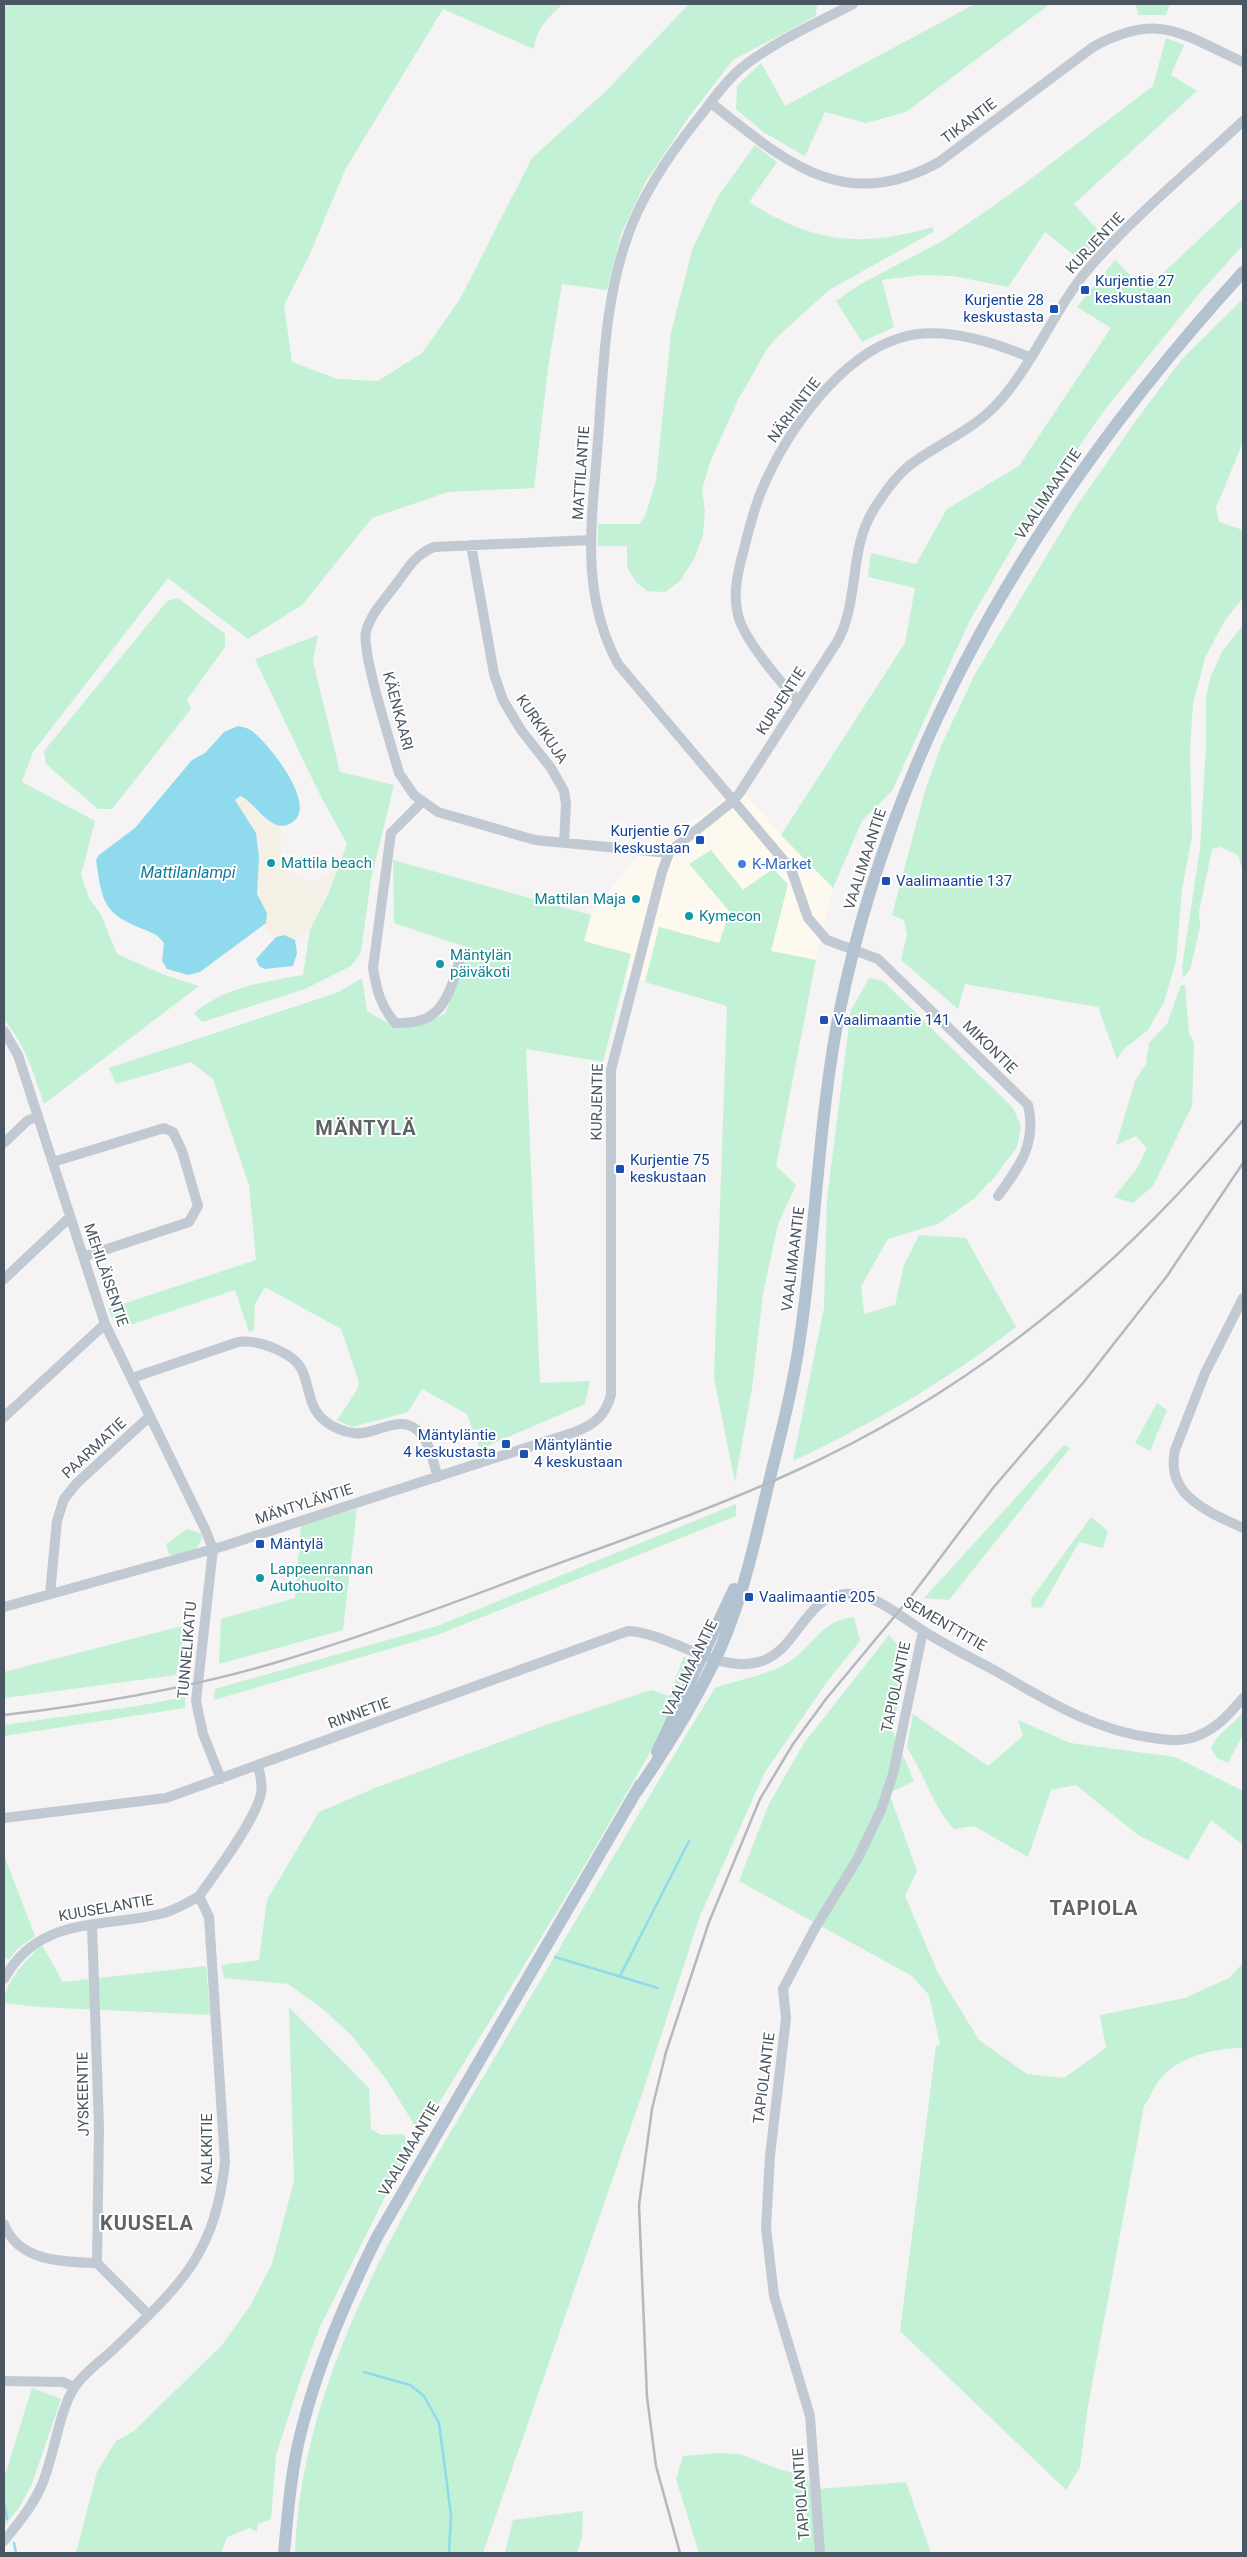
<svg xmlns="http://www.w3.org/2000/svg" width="1247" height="2557" font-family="Roboto,sans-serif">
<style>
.commercial{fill:#fdf9ef}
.green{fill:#c3f1d5}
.sand{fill:#f5f0e5}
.water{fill:#90daee}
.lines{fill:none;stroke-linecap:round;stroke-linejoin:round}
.stream{stroke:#90daee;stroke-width:2.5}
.minor{stroke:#c1cad2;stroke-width:10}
.major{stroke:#b3c2d1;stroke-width:12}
.rail{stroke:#b5b8bd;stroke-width:2.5}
.transit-dot{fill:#1a4fb4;stroke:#fff;stroke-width:2}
.culture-dot{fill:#0f9aa8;stroke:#fff;stroke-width:2}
.shop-dot{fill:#3f7fe0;stroke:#fff;stroke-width:2}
.labels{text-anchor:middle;stroke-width:4;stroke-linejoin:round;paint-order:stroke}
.street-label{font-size:15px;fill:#4a5661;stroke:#fff}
.transit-label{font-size:15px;fill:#164399;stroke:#fff;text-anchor:start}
.culture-label{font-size:15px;fill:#0d838f;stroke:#fff;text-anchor:start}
.shop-label{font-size:15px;fill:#366cbe;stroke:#fff;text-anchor:start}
.water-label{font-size:16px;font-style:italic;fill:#0c7c9b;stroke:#fff}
.district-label{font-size:20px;font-weight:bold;letter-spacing:1px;fill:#5f6368;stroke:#fff}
</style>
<rect width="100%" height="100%" fill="#f5f3f3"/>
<path class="commercial" d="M740 788 781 835 833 888 816 960 771 951 773 869 743 890 690 864 730 912 719 944 660 928 645 982 626 977 631 954 583 941 591 915 652 836 667 835 678 831Z"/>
<path class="green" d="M4 4H563C549 16 535 30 534 49L443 9 346 168 308 258 284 305 292 362 337 379 378 381 422 353 460 299 532 158 605 92 689 4H817L816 16 733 60 688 118 645 183 621 234 607 290 562 284 548 368 534 488 448 492 372 518 302 605 248 639 168 578 33 752 22 782 95 821 81 875 89 898 101 915 117 954 162 974 199 986 44 1104C34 1074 25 1044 4 1020Z
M975 4H1050L906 112 866 123 825 112 805 156 765 133 736 109 737 86 761 63 785 106Z
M1136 4H1170L1166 15H1138Z
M1166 38 1184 45 1171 75 1197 91 1074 204 1105 238 1085 264 1045 232 1008 287 953 276 920 275 882 280 894 327 862 342 836 301 859 285 944 240 1016 190 1153 86Z
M755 145 777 162 749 202C813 243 861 248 933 227V232L829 290 776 338 767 349 738 400 710 462 702 490 705 511 703 535 695 557 680 581 665 592 647 591 636 582 627 567V546H598V524H640L645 516 656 481 671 333 692 250 717 198Z
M1243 198V245L1198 295 1103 412 1027 522 969 622 892 791 862 821 833 888 781 835 905 643 915 588 868 577 871 553 916 564 947 509 1019 466 1111 328 1077 307 1115 260 1145 290Z
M1243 299V442L1216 508 1219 522 1243 530V598L1225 620 1205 658 1193 703 1190 750 1192 836 1182 889 1176 961 1164 1002 1148 1030 1124 1049 1117 1059 1098 1007 965 984 958 1009 901 960 907 935 904 920 892 915 925 791 941 746 975 674 1076 507 1135 422 1182 359Z
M178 598 225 634V647L187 700 191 709 112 809H98L46 764 44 751 167 601Z
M1243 625V871L1238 855 1220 847 1212 849 1199 912 1200 927 1190 970 1183 978 1182 968 1200 848 1206 747V697L1211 676 1223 650Z
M318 635 313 661 340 772 394 785 371 879 361 952 351 966 305 989 202 1022 194 1013C228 986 260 983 303 975L310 929 328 894 347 844 317 789 255 659Z
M711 850 743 890 773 869 788 884 771 951 816 960 776 1166 796 1185 778 1224 763 1294 752 1388 735 1482 714 1378 727 1006 645 982 659 927 719 943 730 912 689 864Z
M393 860 591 915 584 941 631 954 603 1062 526 1049 540 1383 590 1381 585 1404 480 1449 467 1414 422 1389 408 1412 352 1427 337 1420 357 1390 359 1382 341 1329 265 1287 255 1304 254 1330 249 1332 235 1290 118 1329 108 1309 256 1260 249 1185 213 1079 191 1062 116 1084 109 1068 339 992 362 978 367 1011C404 1034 406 1031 445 1014L469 948 394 923Z
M869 978 883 981 1013 1108 1021 1126 1017 1147 990 1183 989 1182 975 1198 938 1224 888 1239 861 1286 864 1314 895 1305 904 1265 919 1235 966 1238 1016 1327C948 1380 870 1425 793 1461L824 1308 827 1199 851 1010Z
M1181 985H1185L1189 1033 1194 1043 1192 1106 1153 1186 1133 1203 1114 1197 1138 1167 1147 1148 1136 1136 1116 1145 1135 1081 1146 1064 1149 1043 1167 1024Z
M1157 1403 1167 1410 1150 1451 1135 1443Z
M1064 1445 1070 1448 949 1600 924 1598Z
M736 1504V1516L437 1635 214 1700 215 1689 437 1626Z
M357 1509 343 1630 219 1664 221 1619 295 1598 301 1525Z
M1091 1517 1108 1531 1103 1548 1079 1542 1042 1607 1032 1608 1031 1599Z
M187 1529 202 1534C203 1550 183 1559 169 1554L166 1544Z
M854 1617 860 1641 829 1679 765 1772 700 1916 641 2097 483 2553H295C302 2361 421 2184 515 2023 582 1911 647 1798 715 1688 738 1680 773 1674 792 1660 815 1643 821 1621 854 1617Z
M186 1625 176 1675 4 1698V1672Z
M889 1635 906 1655 893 1732 914 1781 889 1793 917 1871 905 1896 938 1973 979 2040 1027 2074 1064 2078 1106 2048 1100 2015 1185 1998 1229 1978 1243 1963V2048C1214 2048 1175 2057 1158 2082 1152 2090 1150 2098 1144 2106L1088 2406 1080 2467 1066 2490 900 2331 936 2046 940 2045 929 1995 912 1976 739 1881 769 1804 804 1743Z
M684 1656 687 1660C676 1715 639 1771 611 1820 551 1924 487 2025 424 2127L414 2124 386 2079 352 2036 324 2010 288 1984 224 1978 221 1965 259 1960 267 1900 319 1812 375 1788 543 1726 651 1690 669 1696Z
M185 1697V1708L4 1736V1725L143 1705Z
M1243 1712V1734L1228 1763 1217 1758 1211 1749C1218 1731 1233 1726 1243 1712Z
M913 1714 988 1766 1023 1736 1018 1720 1070 1743 1175 1757 1243 1791V1845L1211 1820 1188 1860 1138 1835 1076 1785 1051 1790 1028 1857 974 1826 954 1829C932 1806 925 1774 907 1748Z
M4 1855 35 1936 16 1950 9 1960 4 1956Z
M42 1945 63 1982 206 1966 210 2015 40 2007 4 2003C4 1982 27 1959 42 1945Z
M289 2007 369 2088 371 2129 381 2135 403 2134 411 2145 320 2327 302 2375 276 2455 271 2519 258 2524 257 2532 249 2528 227 2537 221 2553H76L97 2472 116 2441 134 2431 222 2345 250 2306 272 2264 294 2181Z
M32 2388 61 2399 32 2484 20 2506 4 2527V2471L6 2472Z
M717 2453 740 2454 778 2469 807 2476 811 2489 816 2553H699L676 2479 683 2456Z
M906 2482 931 2553H824L818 2489Z
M583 2511 582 2537 577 2553H505L513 2520Z"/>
<path class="sand" d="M239 796C255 801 264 818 280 825L281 857 287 868 300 879 314 882 337 870 310 929 295 939 284 935 276 937 263 927 266 923C265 912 259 904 257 894 254 874 264 852 256 832 251 820 240 812 235 800Z"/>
<path class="water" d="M238 726C243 727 248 728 252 731 268 743 325 812 287 825 269 831 254 801 240 796L235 800 256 833 259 857 257 894 267 913 266 923 200 972 188 975 167 969 162 961 164 943C157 933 149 932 138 927 101 912 102 897 96 860L99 855 135 828 192 760 205 753 224 732Z
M284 935 295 940 297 953 293 966 265 969 259 966 256 959 276 937Z"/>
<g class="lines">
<path class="stream" d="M555 1957 658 1988
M620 1976 689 1841
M364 2372 410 2385 424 2396 439 2423 451 2515 449 2553
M4 2501 7 2519
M14 2543 16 2553"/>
<path class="minor" d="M853 4C817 23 778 40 745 65 726 80 712 101 697 120 669 155 643 193 628 235 603 304 603 381 597 453 591 528 581 595 618 664L791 869 808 918 827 940 878 959 1028 1105C1037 1143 1020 1166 998 1196
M711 103C785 161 843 215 939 162L1093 47C1159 11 1181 34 1243 62
M591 540 434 547C416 554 408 568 397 583 386 598 370 614 366 632 361 652 392 747 399 773L414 795 438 812 535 840 669 853
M471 545 494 674 503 700 521 730 551 768 564 791 566 804 564 843
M799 701C782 685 743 638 738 615 732 591 739 568 745 545 750 525 755 505 763 487 787 431 840 356 900 338 940 325 993 342 1029 357
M422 802 391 833 373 968C377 992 380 1004 395 1023 402 1023 411 1023 418 1021 448 1015 455 975 462 952
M4 1031 18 1055 105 1324 205 1529 213 1549 196 1701 203 1734 221 1779
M4 1143 27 1121 38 1116
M53 1162 164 1128 173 1132 182 1151 198 1206 189 1222 83 1257
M4 1279 70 1217
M1243 1298 1205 1373 1175 1450C1165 1496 1209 1512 1243 1528
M132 1378 238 1342C257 1339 293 1352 302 1370 310 1387 308 1408 325 1421 332 1427 344 1432 353 1433 376 1437 401 1410 421 1434 431 1446 433 1463 438 1477
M4 1417 105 1324
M50 1594 57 1521 64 1499 77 1483 150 1416
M4 1607 224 1546 575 1432C595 1424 605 1416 611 1395V1070L662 872 669 853 674 848 733 801 739 794 837 642C860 601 848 550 874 509 884 493 895 477 910 465 936 445 967 433 991 410 1032 370 1052 311 1090 267 1136 214 1192 169 1243 121
M4 1818 166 1798 628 1631C671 1633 719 1676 762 1661 799 1649 806 1590 852 1594 878 1596 901 1617 922 1630 945 1645 970 1657 994 1670 1046 1700 1093 1730 1153 1738 1167 1740 1183 1742 1197 1736 1217 1729 1230 1713 1243 1698
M92 1925 99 2127 97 2263
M4 1979C38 1916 101 1928 160 1914 174 1911 187 1903 199 1896
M4 2224C18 2262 64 2262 97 2263L149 2315
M4 2381 63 2382 74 2387
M4 2541C17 2525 31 2508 40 2489 54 2460 58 2413 74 2388 84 2372 104 2359 117 2346 181 2284 215 2255 225 2162L209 1917 199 1896C215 1874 257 1818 261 1793 263 1785 260 1774 258 1766
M820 2553 810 2416 774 2296 766 2228 770 2156 786 2018 783 1989 814 1930 858 1858 881 1810 893 1774 923 1631"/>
<path class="major" d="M657 1752 734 1589
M637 1791C666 1749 692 1707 714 1662 741 1607 754 1545 768 1486 780 1437 793 1388 800 1338 815 1236 818 1132 836 1030 890 739 1046 488 1243 272
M284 2553C288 2512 291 2469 302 2428 319 2361 346 2299 377 2237L640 1785"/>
<path class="rail" d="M4 1715C97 1704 191 1688 281 1661 364 1636 446 1606 527 1575 616 1542 705 1512 791 1473 971 1392 1118 1272 1243 1120
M680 2553 656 2466 647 2397 639 2205 652 2109 666 2052 709 1922 760 1799 793 1744 826 1699 909 1599 993 1488 1083 1383 1167 1276 1243 1163"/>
</g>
<g class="transit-dot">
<rect x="1080" y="285" width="10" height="10" rx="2.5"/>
<rect x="1049" y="304" width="10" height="10" rx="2.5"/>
<rect x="695" y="835" width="10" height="10" rx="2.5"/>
<rect x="881" y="876" width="10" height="10" rx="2.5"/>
<rect x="819" y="1015" width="10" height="10" rx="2.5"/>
<rect x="615" y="1164" width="10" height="10" rx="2.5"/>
<rect x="501" y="1439" width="10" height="10" rx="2.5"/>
<rect x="519" y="1449" width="10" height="10" rx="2.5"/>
<rect x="255" y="1539" width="10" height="10" rx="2.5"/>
<rect x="744" y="1592" width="10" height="10" rx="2.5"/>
</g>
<g class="culture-dot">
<circle cx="271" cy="863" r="5"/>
<circle cx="636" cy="899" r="5"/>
<circle cx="689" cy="916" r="5"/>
<circle cx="440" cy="964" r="5"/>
<circle cx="260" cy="1578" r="5"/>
</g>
<circle class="shop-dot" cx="742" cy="864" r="5"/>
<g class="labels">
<g class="street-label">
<text transform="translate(969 121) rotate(-37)" y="5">TIKANTIE</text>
<text transform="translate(1095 243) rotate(-47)" y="5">KURJENTIE</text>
<text transform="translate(794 410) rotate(-53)" y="5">NÄRHINTIE</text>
<text transform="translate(581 473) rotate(-86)" y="5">MATTILANTIE</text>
<text transform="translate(1048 494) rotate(-56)" y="5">VAALIMAANTIE</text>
<text transform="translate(781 701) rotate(-57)" y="5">KURJENTIE</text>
<text transform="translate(398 711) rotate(75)" y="5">KÄENKAARI</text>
<text transform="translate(542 729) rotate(56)" y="5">KURKIKUJA</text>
<text transform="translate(865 859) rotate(-72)" y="5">VAALIMAANTIE</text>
<text transform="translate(990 1047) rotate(44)" y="5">MIKONTIE</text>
<text transform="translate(597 1102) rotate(-89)" y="5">KURJENTIE</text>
<text transform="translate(793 1259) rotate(-83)" y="5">VAALIMAANTIE</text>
<text transform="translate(106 1275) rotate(71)" y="5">MEHILÄISENTIE</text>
<text transform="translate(94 1448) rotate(-43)" y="5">PAARMATIE</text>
<text transform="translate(304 1504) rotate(-18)" y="5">MÄNTYLÄNTIE</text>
<text transform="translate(945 1624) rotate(30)" y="5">SEMENTTITIE</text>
<text transform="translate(187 1650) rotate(-85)" y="5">TUNNELIKATU</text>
<text transform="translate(690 1668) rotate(-64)" y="5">VAALIMAANTIE</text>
<text transform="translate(896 1687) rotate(-78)" y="5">TAPIOLANTIE</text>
<text transform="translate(359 1713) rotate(-20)" y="5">RINNETIE</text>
<text transform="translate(106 1908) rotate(-10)" y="5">KUUSELANTIE</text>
<text transform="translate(764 2078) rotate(-83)" y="5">TAPIOLANTIE</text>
<text transform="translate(83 2094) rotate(-91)" y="5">JYSKEENTIE</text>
<text transform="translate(207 2149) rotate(-90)" y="5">KALKKITIE</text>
<text transform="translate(409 2149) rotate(-60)" y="5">VAALIMAANTIE</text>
<text transform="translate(801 2494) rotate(-94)" y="5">TAPIOLANTIE</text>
</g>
<g class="transit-label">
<text x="1095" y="286">Kurjentie 27<tspan x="1095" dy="17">keskustaan</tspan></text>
<text x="1044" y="305" text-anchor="end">Kurjentie 28<tspan x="1044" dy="17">keskustasta</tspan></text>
<text x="690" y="836" text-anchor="end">Kurjentie 67<tspan x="690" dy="17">keskustaan</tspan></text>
<text x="896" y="886">Vaalimaantie 137</text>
<text x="834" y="1025">Vaalimaantie 141</text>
<text x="630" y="1165">Kurjentie 75<tspan x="630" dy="17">keskustaan</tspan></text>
<text x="496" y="1440" text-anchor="end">Mäntyläntie<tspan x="496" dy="17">4 keskustasta</tspan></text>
<text x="534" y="1450">Mäntyläntie<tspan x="534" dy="17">4 keskustaan</tspan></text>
<text x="270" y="1549">Mäntylä</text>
<text x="759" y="1602">Vaalimaantie 205</text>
</g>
<g class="culture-label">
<text x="281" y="868">Mattila beach</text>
<text x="626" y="904" text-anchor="end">Mattilan Maja</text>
<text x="699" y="921">Kymecon</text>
<text x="450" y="960">Mäntylän<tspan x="450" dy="17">päiväkoti</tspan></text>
<text x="270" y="1574">Lappeenrannan<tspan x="270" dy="17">Autohuolto</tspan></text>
</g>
<g class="shop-label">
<text x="752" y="869">K-Market</text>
</g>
<g class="water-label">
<text x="188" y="878">Mattilanlampi</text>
</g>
<g class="district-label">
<text x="366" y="1135">MÄNTYLÄ</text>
<text x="1094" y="1915">TAPIOLA</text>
<text x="147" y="2230">KUUSELA</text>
</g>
</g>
<rect width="1247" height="2557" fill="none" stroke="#4a5661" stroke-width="10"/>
</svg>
